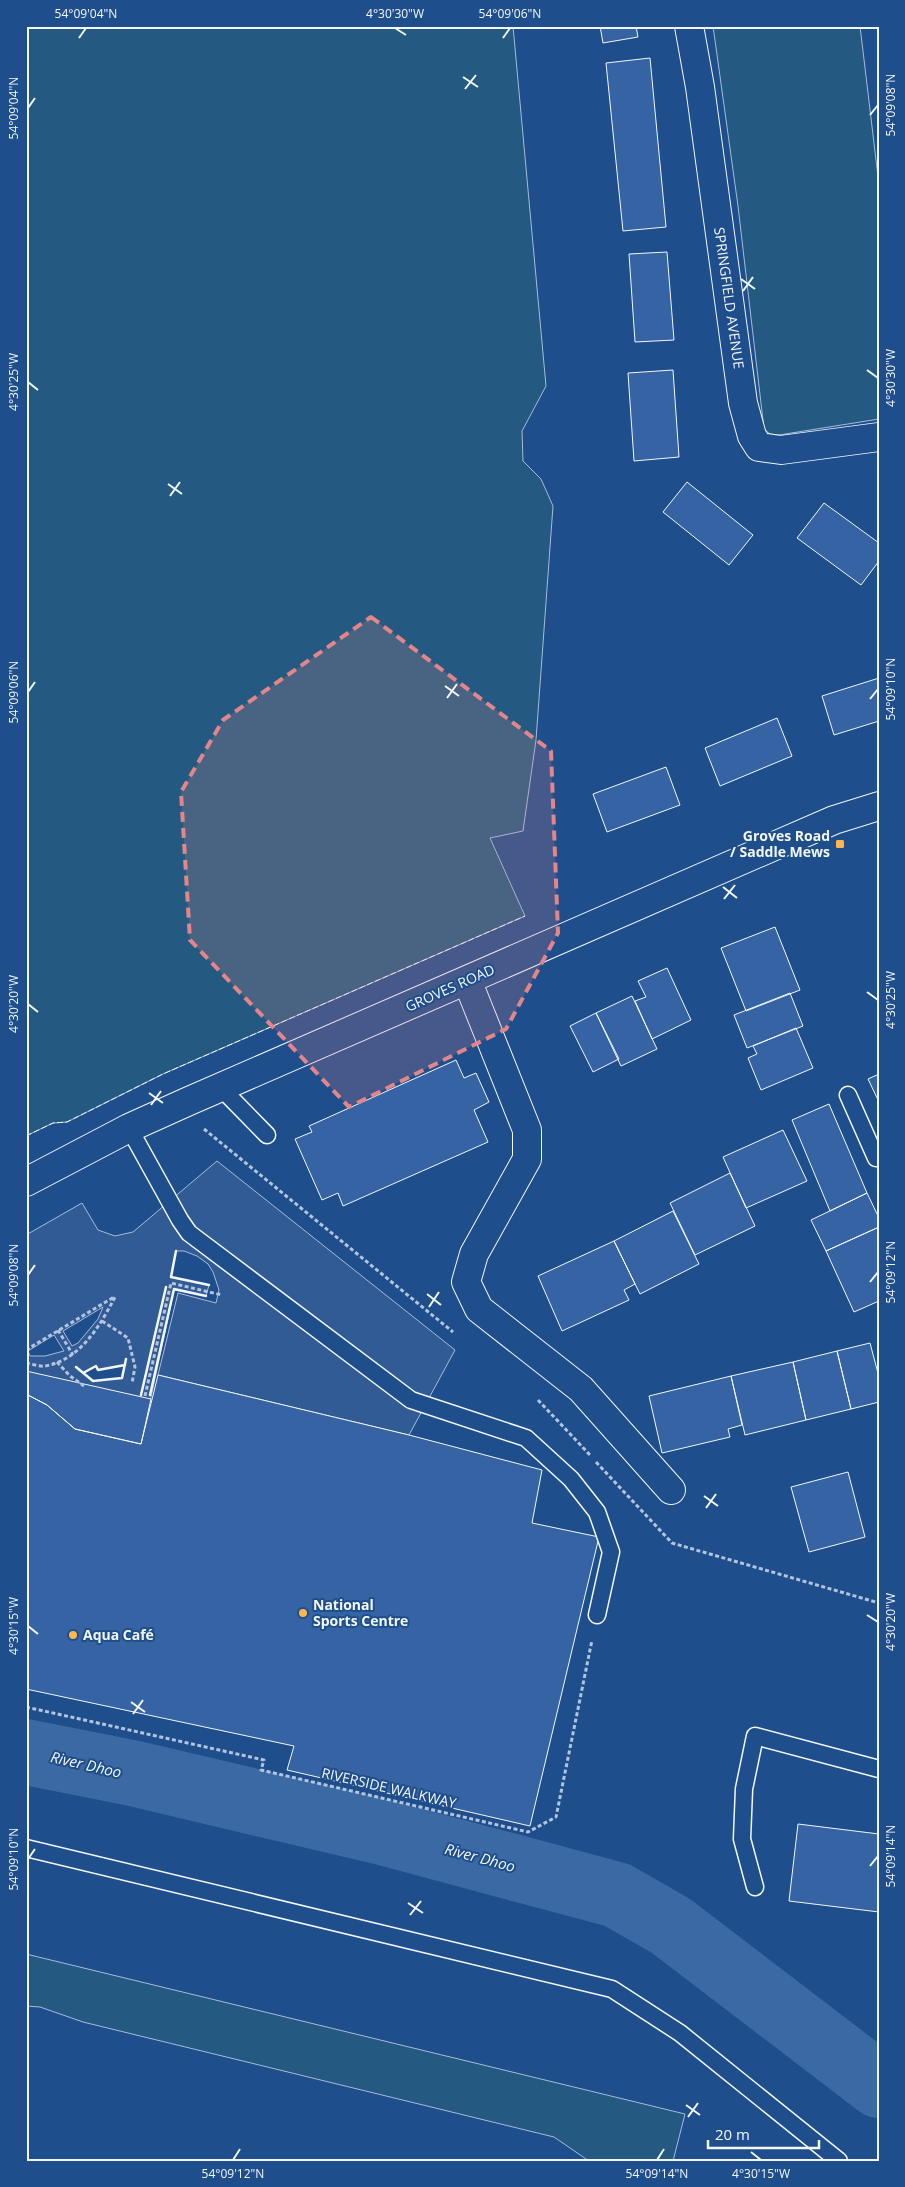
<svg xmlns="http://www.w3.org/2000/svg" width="905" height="2187" font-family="'Open Sans',sans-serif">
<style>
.green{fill:#245a82;stroke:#a8bbd7}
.parking{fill:#305b95;stroke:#a8bbd7;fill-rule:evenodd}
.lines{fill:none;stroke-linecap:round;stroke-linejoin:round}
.river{stroke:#3b69a3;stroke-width:66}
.building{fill:#3563a3;stroke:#f2f6ff}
.lane-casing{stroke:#f2f6ff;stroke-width:19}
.street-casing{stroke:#f2f6ff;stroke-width:30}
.path{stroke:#b3c4dc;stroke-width:3;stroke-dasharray:4 2.5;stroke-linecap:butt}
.lane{stroke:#1f4e8c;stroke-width:16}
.street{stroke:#1f4e8c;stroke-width:28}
.fence{stroke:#f2f6ff;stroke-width:1;stroke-dasharray:6 2.5;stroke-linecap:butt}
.wall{stroke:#f2f6ff;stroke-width:2.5}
.marked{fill:#e38589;fill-opacity:0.2;stroke:#e38589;stroke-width:4;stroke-dasharray:10 6;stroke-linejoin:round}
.ticks{fill:none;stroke:#f2f6ff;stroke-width:2}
.poi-dot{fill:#ffb74d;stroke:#1f4e8c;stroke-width:2}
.labels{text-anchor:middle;stroke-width:4;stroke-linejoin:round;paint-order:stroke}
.street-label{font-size:14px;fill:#f2f6ff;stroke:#1f4e8c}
.poi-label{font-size:14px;font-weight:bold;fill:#f2f6ff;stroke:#1f4e8c;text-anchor:start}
.water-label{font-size:15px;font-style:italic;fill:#f2f6ff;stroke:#1f4e8c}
.neatline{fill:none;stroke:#f2f6ff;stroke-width:2}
.ticks-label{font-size:12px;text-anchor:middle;fill:#f2f6ff}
</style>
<rect width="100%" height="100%" fill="#1f4e8c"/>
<path class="green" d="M26 26H513L546 386 522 431 523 461 541 479 553 506 536 740 523 831 490 838 525 916 163 1074 67 1122 53 1123 26 1136Z
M713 26H860L879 185V419L779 435 770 434 764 429 738 206Z
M26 1954 685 2114 673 2161H589L554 2137 83 2022 40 2007 26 2006Z"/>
<path class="parking" d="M217 1161 455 1350 409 1435 158 1375 178 1293 216 1303 219 1290 213 1272 208 1264 197 1256 184 1251H176L171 1277 209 1285 206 1296 174 1290 141 1444 75 1429 26 1394V1235L82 1203 98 1230 115 1236 133 1232ZM103 1307 98 1319 78 1343 72 1346 63 1331ZM54 1335 64 1351 45 1356H30L28 1351ZM125 1365 122 1378 93 1381 83 1373 96 1366 98 1370Z"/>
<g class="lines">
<path class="river" d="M26 1752 132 1773 382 1832 617 1895 671 1926 879 2085"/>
</g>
<path class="building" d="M600 26H636L638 37 603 43Z
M650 58 666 227 623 231 606 63Z
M667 252 674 340 635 342 629 254Z
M673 370 679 457 634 461 628 373Z
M687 482 753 535 729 565 663 512Z
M824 503 879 543V561L861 585 797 538Z
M879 678V721L834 735 822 696Z
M777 718 792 756 720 786 705 748Z
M666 767 680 805 607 832 593 794Z
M775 927 800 990 746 1011 721 948Z
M667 968 691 1020 652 1039 635 1001 646 997 638 981Z
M790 993 803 1026 747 1048 734 1015Z
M632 996 657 1049 621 1066 596 1013Z
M596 1013 619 1059 593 1072 570 1026Z
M796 1028 813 1068 761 1090 748 1058 757 1054 753 1046Z
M456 1060 464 1078 476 1073 489 1102 474 1110 488 1142 343 1206 338 1193 322 1200 295 1139 312 1132 309 1126Z
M879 1074V1102L868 1079Z
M829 1104 867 1193 830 1211 792 1120Z
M783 1130 807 1181 746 1208 723 1157Z
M730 1173 755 1226 695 1255 670 1203Z
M867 1193 879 1218V1227L826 1251 811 1220Z
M673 1211 699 1264 640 1294 614 1241Z
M879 1227V1301L854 1312 826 1251Z
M614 1241 635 1284 624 1290 629 1300 562 1331 538 1276Z
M870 1343 879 1377V1402L851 1409 837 1351Z
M837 1351 851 1409 806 1420 793 1362Z
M793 1362 806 1420 745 1435 731 1376Z
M26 1371 151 1399 141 1444 75 1429 47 1405 26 1394Z
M158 1375 409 1435 542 1470 532 1523 599 1537 530 1826 287 1770 294 1746 26 1689V1394L47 1405 75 1429 141 1444Z
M731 1376 742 1425 728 1429 730 1437 662 1453 649 1396Z
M848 1472 865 1537 809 1552 791 1487Z
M798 1824 879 1834V1912L789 1901Z"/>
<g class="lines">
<g class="lane-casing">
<path id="lane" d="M220 1087 267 1135
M848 1095 876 1158H879
M129 1128 180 1220 189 1233 411 1400 526 1438 571 1479 597 1512 611 1552 597 1615
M26 1848 612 1989 680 2033 839 2161
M755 1887 742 1839 744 1789 755 1736 879 1769"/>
</g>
<g class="street-casing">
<path id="street" d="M689 26 700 87 743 403 752 436 759 447 781 450 879 437
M467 980 527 1130V1159L474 1254 466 1282 479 1309 581 1389 671 1490
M26 1182 129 1128 189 1101 834 820 879 806"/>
</g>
<path class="path" d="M204 1129 453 1332
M102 1321 128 1338 135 1367 132 1383
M58 1330 73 1355
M26 1350 114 1297
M57 1362 70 1376 84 1386
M26 1363C32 1364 40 1367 45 1366 80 1360 100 1326 115 1297
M145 1396 171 1283 222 1295
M538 1400 590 1455
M596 1462 672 1543 879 1603
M26 1707 264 1760 261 1770 528 1832 556 1817 592 1640"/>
<use href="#lane" class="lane"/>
<use href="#street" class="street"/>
<path class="fence" d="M26 1136 53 1123 67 1122 163 1074 525 916"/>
<path class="wall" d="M176 1251 171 1277 209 1285
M76 1367 93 1381 122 1378 126 1359
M83 1373 96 1366 98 1370 125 1365
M141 1395 166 1287
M150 1395 174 1289 206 1296"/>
</g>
<path class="marked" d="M371 617 551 751 558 933 506 1029 349 1107 190 940 181 792 223 720Z"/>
<path class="ticks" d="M395 28 406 35M79 38 86 28M503 38 510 28M463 77 478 87M465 89 476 75M28 108 35 98M870 115 878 105M741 279 755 289M743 291 753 277M867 370 878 378M28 382 38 390M168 484 182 494M170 496 180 482M445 686 459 696M28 692 35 682M447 698 457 684M870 699 878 689M723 887 737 898M724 899 735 885M867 992 878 1000M28 1004 38 1012M149 1093 163 1103M151 1105 161 1091M28 1275 35 1265M870 1282 878 1272M427 1294 441 1305M429 1307 439 1292M704 1496 718 1506M706 1508 716 1494M867 1615 878 1622M28 1626 38 1634M131 1702 145 1712M133 1714 143 1700M28 1859 35 1849M870 1866 878 1856M408 1903 423 1913M410 1915 421 1901M686 2105 700 2115M688 2117 698 2103M751 2152 761 2160M233 2160 240 2149M657 2160 664 2149"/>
<g class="poi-dot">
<rect x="835" y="839" width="10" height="10" rx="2.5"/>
<circle cx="303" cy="1613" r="5"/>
<circle cx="73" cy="1635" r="5"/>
</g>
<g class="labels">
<g class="street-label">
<text transform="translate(729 298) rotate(82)" y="5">SPRINGFIELD AVENUE</text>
<text transform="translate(450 988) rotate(-24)" y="5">GROVES ROAD</text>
<text transform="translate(389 1788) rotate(13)" y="5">RIVERSIDE WALKWAY</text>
</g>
<g class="poi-label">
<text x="830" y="841" text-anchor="end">Groves Road<tspan x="830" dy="16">/ Saddle Mews</tspan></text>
<text x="313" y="1610">National<tspan x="313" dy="16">Sports Centre</tspan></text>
<text x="83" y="1640">Aqua Café</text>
</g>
<g class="water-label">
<text transform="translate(86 1765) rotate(13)" y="5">River Dhoo</text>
<text transform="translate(480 1858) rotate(15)" y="5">River Dhoo</text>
</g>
</g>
<rect width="905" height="2187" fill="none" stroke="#1f4e8c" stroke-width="55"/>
<path d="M708 2140v8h111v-8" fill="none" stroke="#f2f6ff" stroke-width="2.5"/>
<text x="715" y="2140" font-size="15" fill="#f2f6ff" stroke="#1f4e8c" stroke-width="4" paint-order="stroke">20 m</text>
<rect x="28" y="28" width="850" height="2132" class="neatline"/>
<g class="ticks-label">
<text x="86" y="18">54°09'04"N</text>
<text x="395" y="18">4°30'30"W</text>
<text x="510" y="18">54°09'06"N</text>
<text transform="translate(891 105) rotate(-90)" y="4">54°09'08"N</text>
<text transform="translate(14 108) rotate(-90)" y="4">54°09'04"N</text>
<text transform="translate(891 378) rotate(-90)" y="4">4°30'30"W</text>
<text transform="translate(14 382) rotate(-90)" y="4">4°30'25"W</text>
<text transform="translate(891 689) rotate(-90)" y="4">54°09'10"N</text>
<text transform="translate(14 692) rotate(-90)" y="4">54°09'06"N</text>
<text transform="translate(891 1000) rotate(-90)" y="4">4°30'25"W</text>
<text transform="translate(14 1004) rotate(-90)" y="4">4°30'20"W</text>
<text transform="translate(891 1272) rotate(-90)" y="4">54°09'12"N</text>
<text transform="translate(14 1275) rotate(-90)" y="4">54°09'08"N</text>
<text transform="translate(891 1622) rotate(-90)" y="4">4°30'20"W</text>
<text transform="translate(14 1626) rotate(-90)" y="4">4°30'15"W</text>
<text transform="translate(891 1856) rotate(-90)" y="4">54°09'14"N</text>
<text transform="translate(14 1859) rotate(-90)" y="4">54°09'10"N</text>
<text x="233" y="2178">54°09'12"N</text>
<text x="657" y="2178">54°09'14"N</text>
<text x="761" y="2178">4°30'15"W</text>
</g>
</svg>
